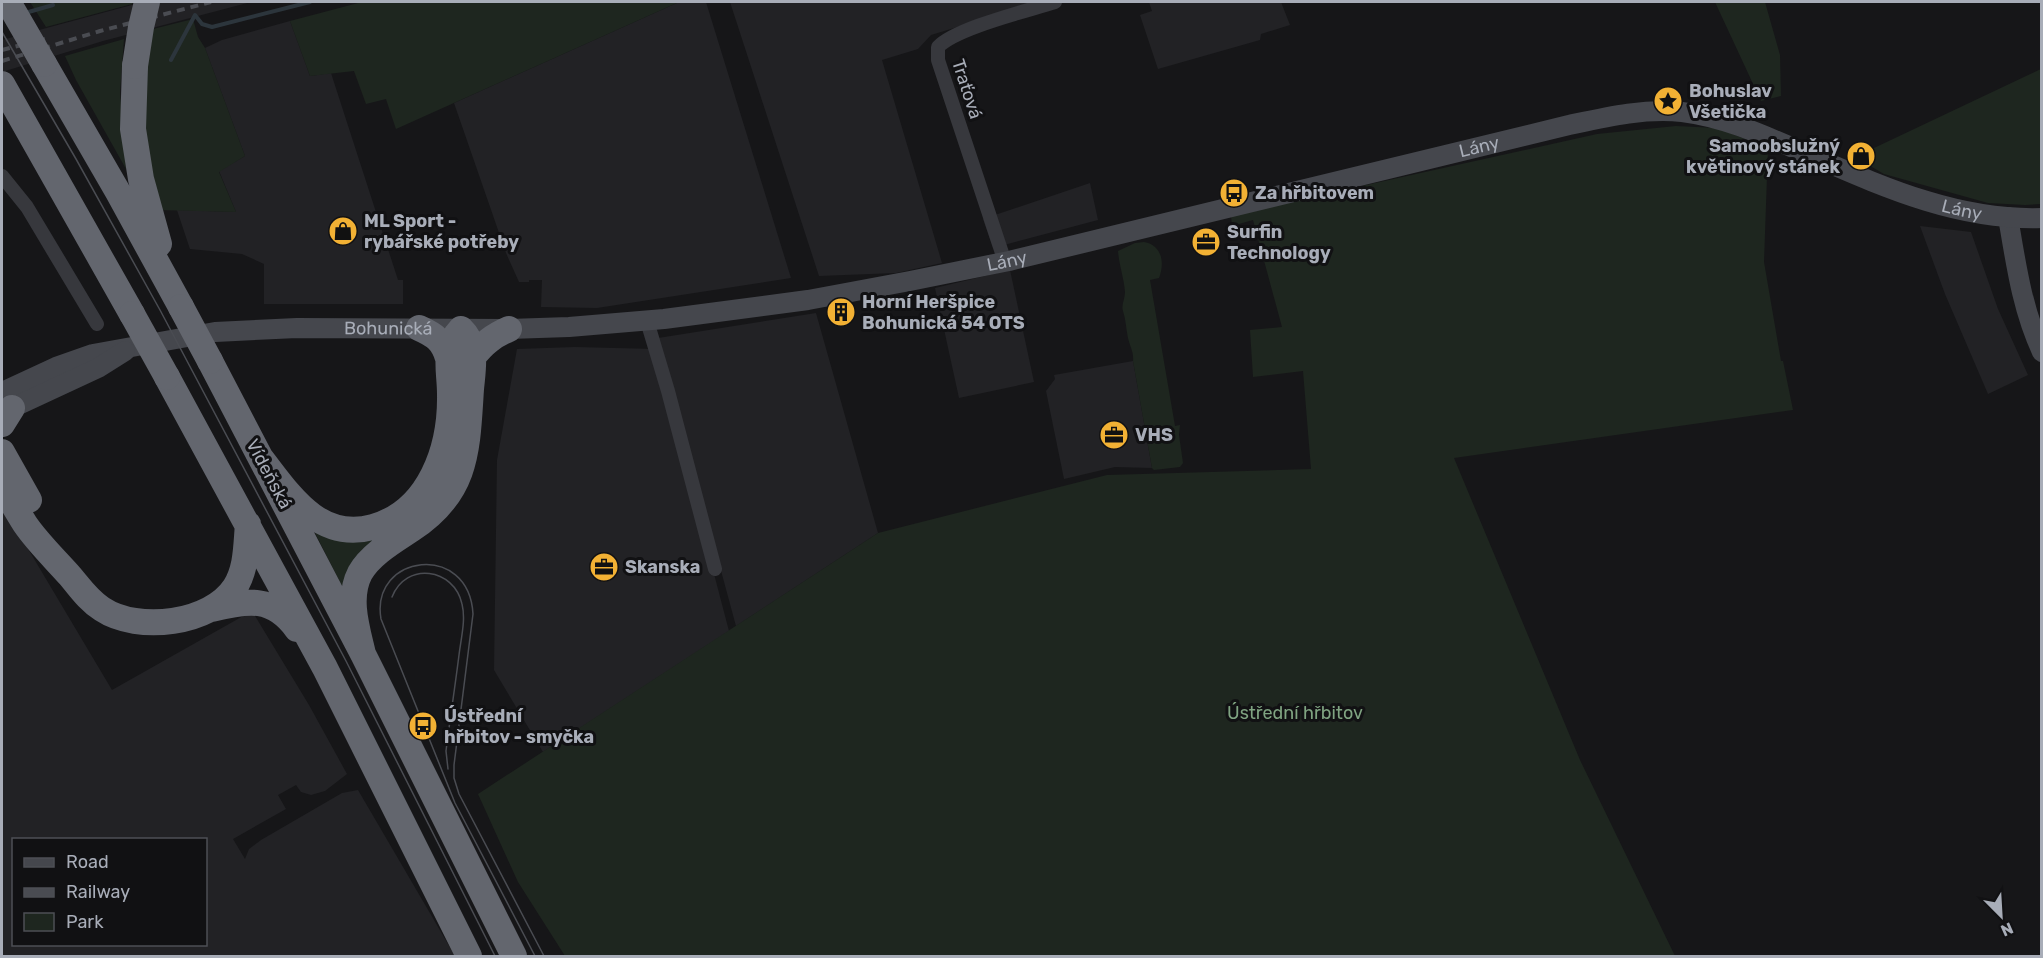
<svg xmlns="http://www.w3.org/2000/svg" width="2043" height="958" font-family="Rubik,sans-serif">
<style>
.built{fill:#222225;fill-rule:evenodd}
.green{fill:#1e261f}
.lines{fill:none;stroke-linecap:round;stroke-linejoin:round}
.stream{stroke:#2c353c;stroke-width:4}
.street{stroke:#37383d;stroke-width:14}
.secondary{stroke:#45474d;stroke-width:20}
.highway{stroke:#63666e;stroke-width:26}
.tram{stroke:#4a4c52;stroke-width:1.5}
.rail{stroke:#4a4c52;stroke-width:4;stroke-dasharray:8 6;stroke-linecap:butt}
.highway-bridge{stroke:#63666e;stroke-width:26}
.labels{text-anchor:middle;stroke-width:6;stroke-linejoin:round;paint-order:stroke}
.street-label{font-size:18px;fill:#a8adb8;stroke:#111113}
.poi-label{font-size:18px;font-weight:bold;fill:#a8adb8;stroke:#111113;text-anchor:start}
.park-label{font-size:18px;fill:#7fa381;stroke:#111113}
</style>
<rect width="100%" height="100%" fill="#161618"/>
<path class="built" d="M143 2H251L103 41 2 72V40Z
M679 2H706L791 278 597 308 541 307 542 280H529V282H519L506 253 454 103Z
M730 2H1039L931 35 918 49 882 60 942 263 896 273 819 276Z
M1149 2H1281L1290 25 1261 34 1260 40 1158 69 1140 15 1152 11Z
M290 21 310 76 331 73 398 280H403V304H264V264L242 254 190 249 177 210 236 212 219 171 245 156 205 48 222 40Z
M1090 183 1098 220 993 248 983 219Z
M1920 226 1971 232 1998 309 2028 375 1988 394 1945 294Z
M1010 270 1034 382 959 398 935 288Z
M816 313 878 533 736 626 658 338Z
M575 347 655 349 729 631 543 752 494 670 497 460 517 349Z
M1133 361 1152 468 1115 467 1064 479 1046 391 1055 379 1054 375Z
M2 505 112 690 252 611 309 705 347 774 325 791 311 795 301 792 296 785 278 795 286 809 233 839 245 859 249 849 261 840 342 793 358 790 455 956H2ZM14 840H206V944H14Z"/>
<path class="green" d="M30 2H133L132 4 46 27Z
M362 2H679L396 129 386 99 366 104 354 71 310 76 290 21Z
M1715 2H1765L1780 55 1781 96 1761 101Z
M193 19 198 37 205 48 245 156 219 172 236 212 157 210 137 86 149 30Z
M124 39 120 92 126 169 76 80 65 56Z
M2041 69V204L2025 205 1988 203 1884 174 1855 157Z
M1676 126 1717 128 1768 148 1764 262 1781 361H1783L1793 410 1454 458 1580 760 1675 956H565L518 882 478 794 878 533 1107 475 1311 469 1303 371 1253 377 1250 330 1282 327 1253 220 1232 226 1231 215 1597 134Z
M1144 242C1162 245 1165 263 1159 278L1150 280 1175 426 1180 425 1179 435 1183 463 1180 467 1154 470 1152 468 1133 361C1134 352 1130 347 1128 338 1126 329 1126 320 1123 311 1121 305 1125 299 1125 292 1124 278 1119 265 1118 251L1135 243Z
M383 528 344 590 313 529Z"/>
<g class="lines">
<path class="stream" d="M25 13 53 5
M171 60 195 15 202 24 212 27 310 2"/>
<path class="street" d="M2 176 27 207 97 324
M1005 262 938 60V47C956 28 1027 11 1055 2
M647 321 668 391 715 569"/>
<g class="secondary">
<path d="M2008 217C2016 264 2022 309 2042 352"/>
<path id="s1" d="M2 392 56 367 93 354 215 332 297 328 509 329 569 327 664 319 808 300 910 281 1009 261 1569 125C1606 117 1644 108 1682 112 1723 117 1761 134 1798 150 1877 184 1954 221 2042 218"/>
<path d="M2 410 12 408 98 368 125 351"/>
</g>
<path class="highway" d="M44 64 118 192 181 307
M135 66 133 129 141 179 159 244
M2 84 132 314
M419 328C435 335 443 341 448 358
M473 357C484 343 493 336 509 329
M210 361 363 654 514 956
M167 377 325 668 469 956
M2 424 12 408
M2 452 29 500
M260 457C289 494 318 542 373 527 430 511 451 448 450 394 450 369 442 349 461 329 478 345 473 367 471 389 467 450 468 492 412 529 394 541 371 554 360 573 347 598 357 628 363 654
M2 485C9 498 17 511 25 524 38 543 55 559 70 576 80 588 89 601 102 609 138 633 211 624 235 587 247 568 246 545 248 524
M212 609C248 600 273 596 297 629"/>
<path class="tram" d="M2 32 76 159 160 310 346 661 495 956
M392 597C406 561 454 568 462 604 466 620 461 638 459 655 455 687 450 719 446 751L448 769
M535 956 455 803 381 619C370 554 469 541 473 614L454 765V778L459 794 544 956"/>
<path class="rail" d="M2 50 45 39
M2 61 100 31 211 2"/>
<path class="highway-bridge" d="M8 2 44 64
M135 66 141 27 147 2
M181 307 210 361
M132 314 167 377"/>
</g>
<defs>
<g id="sight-disc" transform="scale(1.5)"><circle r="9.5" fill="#f2b134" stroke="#111113"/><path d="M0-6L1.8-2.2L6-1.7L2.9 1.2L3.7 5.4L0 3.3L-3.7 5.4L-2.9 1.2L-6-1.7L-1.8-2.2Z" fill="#111"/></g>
<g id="shop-disc" transform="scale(1.5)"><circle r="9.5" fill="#f2b134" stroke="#111113"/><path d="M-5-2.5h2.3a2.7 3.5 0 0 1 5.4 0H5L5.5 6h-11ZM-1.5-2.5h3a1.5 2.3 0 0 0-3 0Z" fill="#111"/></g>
<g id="bus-disc" transform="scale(1.5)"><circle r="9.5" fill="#f2b134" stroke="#111113"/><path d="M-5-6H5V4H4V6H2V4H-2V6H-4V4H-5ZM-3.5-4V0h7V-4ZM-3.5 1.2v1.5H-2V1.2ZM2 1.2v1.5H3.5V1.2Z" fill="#111"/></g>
<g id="office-disc" transform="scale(1.5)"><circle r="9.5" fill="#f2b134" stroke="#111113"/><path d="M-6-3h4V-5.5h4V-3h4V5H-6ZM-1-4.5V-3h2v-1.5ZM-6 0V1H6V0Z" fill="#111"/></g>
<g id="building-disc" transform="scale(1.5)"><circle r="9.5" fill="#f2b134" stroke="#111113"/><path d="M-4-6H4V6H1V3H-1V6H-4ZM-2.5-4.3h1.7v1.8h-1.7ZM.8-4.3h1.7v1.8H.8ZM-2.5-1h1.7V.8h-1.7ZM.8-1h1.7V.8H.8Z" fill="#111"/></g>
</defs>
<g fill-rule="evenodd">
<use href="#sight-disc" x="1668" y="101"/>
<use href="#shop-disc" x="1861" y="156"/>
<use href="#bus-disc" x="1234" y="193"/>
<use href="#shop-disc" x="343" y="231"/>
<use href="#office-disc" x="1206" y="242"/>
<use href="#building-disc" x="841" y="312"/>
<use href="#office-disc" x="1114" y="435"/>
<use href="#office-disc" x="604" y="567"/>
<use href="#bus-disc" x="423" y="726"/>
</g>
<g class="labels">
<g class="street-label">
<text transform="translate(967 89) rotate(72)" y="6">Traťová</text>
<text dy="6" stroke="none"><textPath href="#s1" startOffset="1506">Lány</textPath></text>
<text dy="6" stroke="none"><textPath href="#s1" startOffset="2010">Lány</textPath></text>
<text dy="6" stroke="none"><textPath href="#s1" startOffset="1020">Lány</textPath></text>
<text dy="6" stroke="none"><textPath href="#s1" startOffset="396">Bohunická</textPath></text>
<text transform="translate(269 474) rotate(62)" y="6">Vídeňská</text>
</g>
<g class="poi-label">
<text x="1689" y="97">Bohuslav<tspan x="1689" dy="21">Všetička</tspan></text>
<text x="1840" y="152" text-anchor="end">Samoobslužný<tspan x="1840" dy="21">květinový stánek</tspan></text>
<text x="1255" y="199">Za hřbitovem</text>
<text x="364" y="227">ML Sport -<tspan x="364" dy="21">rybářské potřeby</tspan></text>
<text x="1227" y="238">Surfin<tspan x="1227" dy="21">Technology</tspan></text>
<text x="862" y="308">Horní Heršpice<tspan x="862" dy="21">Bohunická 54 OTS</tspan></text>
<text x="1135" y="441">VHS</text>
<text x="625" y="573">Skanska</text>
<text x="444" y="722">Ústřední<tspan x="444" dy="21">hřbitov - smyčka</tspan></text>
</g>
<g class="park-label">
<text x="1295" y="719">Ústřední hřbitov</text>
</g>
</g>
<rect width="2043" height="958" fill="none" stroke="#a8adb8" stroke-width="6"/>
<rect x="12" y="838" width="195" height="108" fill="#111113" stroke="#4d4f55" stroke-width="1.5"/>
<rect x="24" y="858" width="30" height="9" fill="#45474d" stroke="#4d4f55" stroke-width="1.5"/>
<text x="66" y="868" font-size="18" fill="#a8adb8">Road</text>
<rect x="24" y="888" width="30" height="9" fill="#4a4c52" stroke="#4d4f55" stroke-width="1.5"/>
<text x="66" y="898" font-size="18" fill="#a8adb8">Railway</text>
<rect x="24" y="913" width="30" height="18" fill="#1e261f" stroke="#4d4f55" stroke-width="1.5"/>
<text x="66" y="928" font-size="18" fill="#a8adb8">Park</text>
<g transform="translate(2001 916) rotate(156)" stroke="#111113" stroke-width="4.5" paint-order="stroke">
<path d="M0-4.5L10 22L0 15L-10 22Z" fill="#a8adb8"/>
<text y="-9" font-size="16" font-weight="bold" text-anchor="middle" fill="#a8adb8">N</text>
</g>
</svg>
